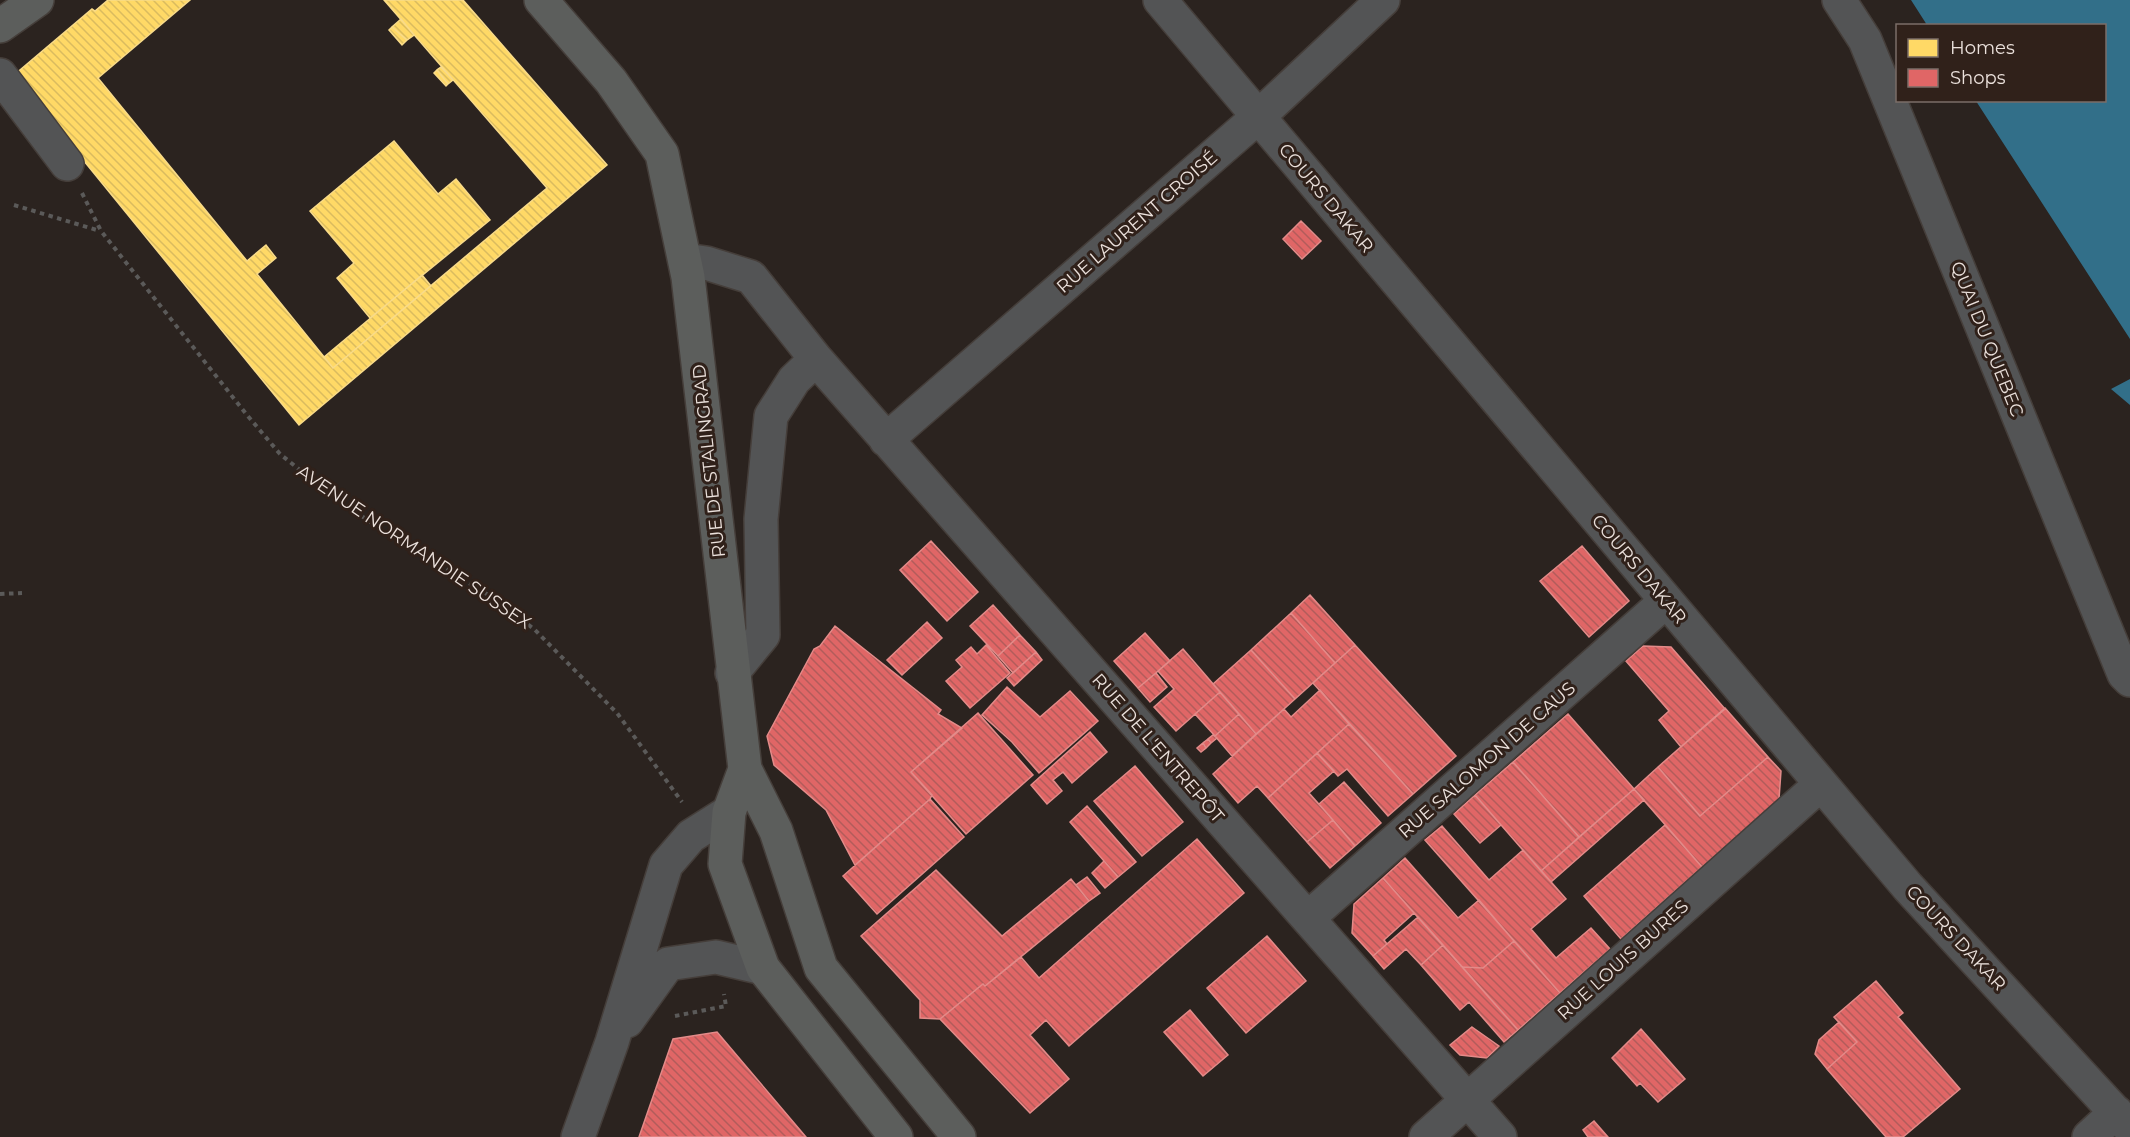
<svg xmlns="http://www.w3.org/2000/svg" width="2130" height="1137" font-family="Montserrat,sans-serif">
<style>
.water{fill:#326f89}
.homes{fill:url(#homes-back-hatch);stroke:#f9db89;stroke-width:1.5}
.shops{fill:url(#shops-back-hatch);stroke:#e38b89;stroke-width:1.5}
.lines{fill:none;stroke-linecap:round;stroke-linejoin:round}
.minor-casing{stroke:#453e3a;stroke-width:36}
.major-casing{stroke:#453e3a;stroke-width:36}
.path{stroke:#5b5a59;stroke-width:4;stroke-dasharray:4.5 4.5;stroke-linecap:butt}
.minor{stroke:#535455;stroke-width:33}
.major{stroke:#5c5e5c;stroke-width:33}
.labels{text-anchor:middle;stroke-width:6;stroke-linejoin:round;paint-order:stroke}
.street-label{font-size:18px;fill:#ebe1dc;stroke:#30211a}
</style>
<defs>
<pattern id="homes-back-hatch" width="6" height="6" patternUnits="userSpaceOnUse" patternTransform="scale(1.5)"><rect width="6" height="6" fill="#ffd966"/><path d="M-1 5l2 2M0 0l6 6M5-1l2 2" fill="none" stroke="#dabb5f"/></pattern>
<pattern id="shops-back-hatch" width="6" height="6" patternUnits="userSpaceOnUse" patternTransform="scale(1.5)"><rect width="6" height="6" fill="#e06666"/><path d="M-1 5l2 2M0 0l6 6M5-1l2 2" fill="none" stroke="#b25c5b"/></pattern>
</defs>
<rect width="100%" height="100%" fill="#2b231f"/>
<path class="water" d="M1911 0H2130V339L1976 101 2104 100V26L1927 25Z
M2130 379V405L2111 389Z"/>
<path class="homes" d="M108 0H190L98 78 247 261 266 245 276 258 257 274 333 368 547 188 384 0H463L607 165 299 425 14 75 92 9 95 11Z
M401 19 414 35 407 40 392 27Z
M392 27 407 40 402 45 389 30Z
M441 67 453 80 448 84 437 70Z
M437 70 448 84 446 86 434 73Z
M394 141 438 194 456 179 490 220 370 318 337 278 354 263 310 211Z
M422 275 431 286 333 368 324 357Z"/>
<path class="shops" d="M1301 221 1321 241 1302 259 1283 239Z
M931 541 978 592 947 621 900 570Z
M1582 546 1629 601 1589 637 1540 581Z
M1310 595 1355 645 1335 663 1291 613Z
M993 605 1020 635 998 656 970 626Z
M1291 613 1335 663 1295 699 1251 650Z
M927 622 942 638 902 675 887 660Z
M835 626 941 710 938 714 962 728 911 772 932 795 930 799 855 865 826 810 774 765 767 736 814 649 820 646Z
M1145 633 1170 661 1138 688 1114 661Z
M1020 635 1036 652 1013 673 998 656Z
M986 645 1010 673 970 708 946 681 962 667 956 660 971 647 977 654Z
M1355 645 1456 756 1413 794 1313 683Z
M1643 646 1671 647 1725 709 1681 747 1659 720 1669 711 1626 661Z
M1183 649 1220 692 1176 731 1154 707 1174 689 1158 671Z
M1251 650 1295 699 1256 734 1213 684Z
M1036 652 1042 660 1014 686 1007 678Z
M1156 673 1167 687 1150 702 1138 688Z
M1007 687 1040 717 1070 691 1098 721 1039 773 1012 742 982 715Z
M1320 690 1349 724 1268 798 1257 786 1238 803 1213 774 1284 709 1291 717Z
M1220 692 1239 714 1215 736 1195 714Z
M1725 708 1768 757 1700 816 1658 767Z
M978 713 1033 775 966 834 911 772Z
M1239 714 1256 734 1232 756 1215 736Z
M1568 714 1634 789 1579 837 1513 762Z
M1349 724 1413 794 1388 816 1347 769 1338 776 1317 753Z
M1090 732 1107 752 1072 783 1063 772 1053 780 1062 791 1047 804 1031 785Z
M1213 735 1217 738 1211 743 1208 739Z
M1208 739 1211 743 1206 748 1203 743Z
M1203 743 1206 748 1201 752 1197 748Z
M1317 753 1334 771 1309 793 1333 820 1307 842 1268 798Z
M1768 757 1781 771 1779 799 1702 867 1634 789 1658 767 1700 816Z
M1513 762 1579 837 1541 871 1475 795Z
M1135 766 1183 822 1142 856 1094 801Z
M1344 782 1381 823 1355 846 1319 804Z
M1634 789 1644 800 1551 882 1541 871Z
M1475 795 1501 825 1480 843 1454 814Z
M930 799 964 837 877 914 843 876Z
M1087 806 1136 862 1118 877 1070 822Z
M1333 820 1355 846 1330 868 1307 842Z
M1665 825 1702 867 1621 939 1584 896Z
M1442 826 1489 880 1523 850 1566 899 1531 929 1556 958 1591 928 1610 949 1560 993 1425 840Z
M1197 839 1244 893 1069 1046 1046 1020 1030 1035 1069 1079 1030 1113 940 1019 983 984 985 986 1021 957 1039 978Z
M1405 858 1458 918 1479 900 1514 941 1483 968 1462 967 1383 878Z
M1104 861 1118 877 1105 888 1092 873Z
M936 870 1002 936 1071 879 1089 901 985 986 983 984 940 1019 920 1018V1000L861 936Z
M1087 877 1100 893 1089 901 1076 885Z
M1383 878 1414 913 1384 940 1387 944 1373 956 1352 933 1354 904Z
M1418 917 1443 945 1421 965 1406 949 1384 969 1373 956Z
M1267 936 1306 981 1246 1033 1207 988Z
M1514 941 1560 993 1518 1030 1462 967 1483 968Z
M1443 945 1518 1030 1504 1042 1469 1002 1460 1010 1421 965Z
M1876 981 1903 1013 1898 1017 1960 1089 1903 1137H1886L1827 1069 1857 1042 1834 1017Z
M1190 1010 1228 1055 1203 1076 1164 1032Z
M1839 1022 1857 1042 1827 1069 1815 1054 1819 1040Z
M1472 1027 1499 1046 1487 1058 1460 1055 1450 1045Z
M1641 1029 1685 1079 1658 1102 1640 1083 1637 1086 1612 1058Z
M717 1032 806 1137H639L673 1039Z
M1594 1121 1608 1137H1588L1583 1130Z"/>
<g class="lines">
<g class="minor-casing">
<path id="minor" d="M1160 0 1908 887 2130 1128
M1839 0 1865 40 2124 674 2130 680
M0 75 67 164
M685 260 706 263 751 277 816 359 794 380 771 416 761 519 763 635 732 673
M816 359 1500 1137
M886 440 1258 117 1383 0
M1308 918 1666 601
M627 1021 668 964 716 957 763 968
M578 1137 612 1042 666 865 691 836 729 812
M1426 1137 1821 784
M2089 1137 2116 1112"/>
</g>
<g class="major-casing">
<path id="major" d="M541 0 611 81 662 154 688 277 745 769 776 831 821 968 959 1137
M0 26 37 0
M745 769 729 812 725 864 763 968 896 1137"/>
</g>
<path class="path" d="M82 193 101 231 247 415 280 454 321 487 373 524 490 596 534 629 617 713 682 802
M14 205 100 231
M0 594 22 593
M675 1016 726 1006 724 994"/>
<use href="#minor" class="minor"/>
<use href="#major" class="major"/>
</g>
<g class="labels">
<g class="street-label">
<text transform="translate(1326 198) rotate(50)" y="6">COURS DAKAR</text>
<text transform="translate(1137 222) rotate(-41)" y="6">RUE LAURENT CROISÉ</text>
<text transform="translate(1987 339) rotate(68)" y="6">QUAI DU QUEBEC</text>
<text transform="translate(709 461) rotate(-96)" y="6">RUE DE STALINGRAD</text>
<text transform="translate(414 547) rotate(34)" y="6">AVENUE NORMANDIE SUSSEX</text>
<text transform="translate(1639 569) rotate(50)" y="6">COURS DAKAR</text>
<text transform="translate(1158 748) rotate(49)" y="6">RUE DE L'ENTREPÔT</text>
<text transform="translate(1487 760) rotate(-41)" y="6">RUE SALOMON DE CAUS</text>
<text transform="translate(1956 938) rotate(47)" y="6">COURS DAKAR</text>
<text transform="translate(1623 960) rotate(-42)" y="6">RUE LOUIS BURES</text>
</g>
</g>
<rect x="1896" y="24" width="210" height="78" fill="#30211a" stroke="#7b6e68" stroke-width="1.5"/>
<rect x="1908" y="39" width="30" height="18" fill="#ffd966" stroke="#7b6e68" stroke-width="1.5"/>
<text x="1950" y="54" font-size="18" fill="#ebe1dc">Homes</text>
<rect x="1908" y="69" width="30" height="18" fill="#e06666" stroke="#7b6e68" stroke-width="1.5"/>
<text x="1950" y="84" font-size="18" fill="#ebe1dc">Shops</text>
</svg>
